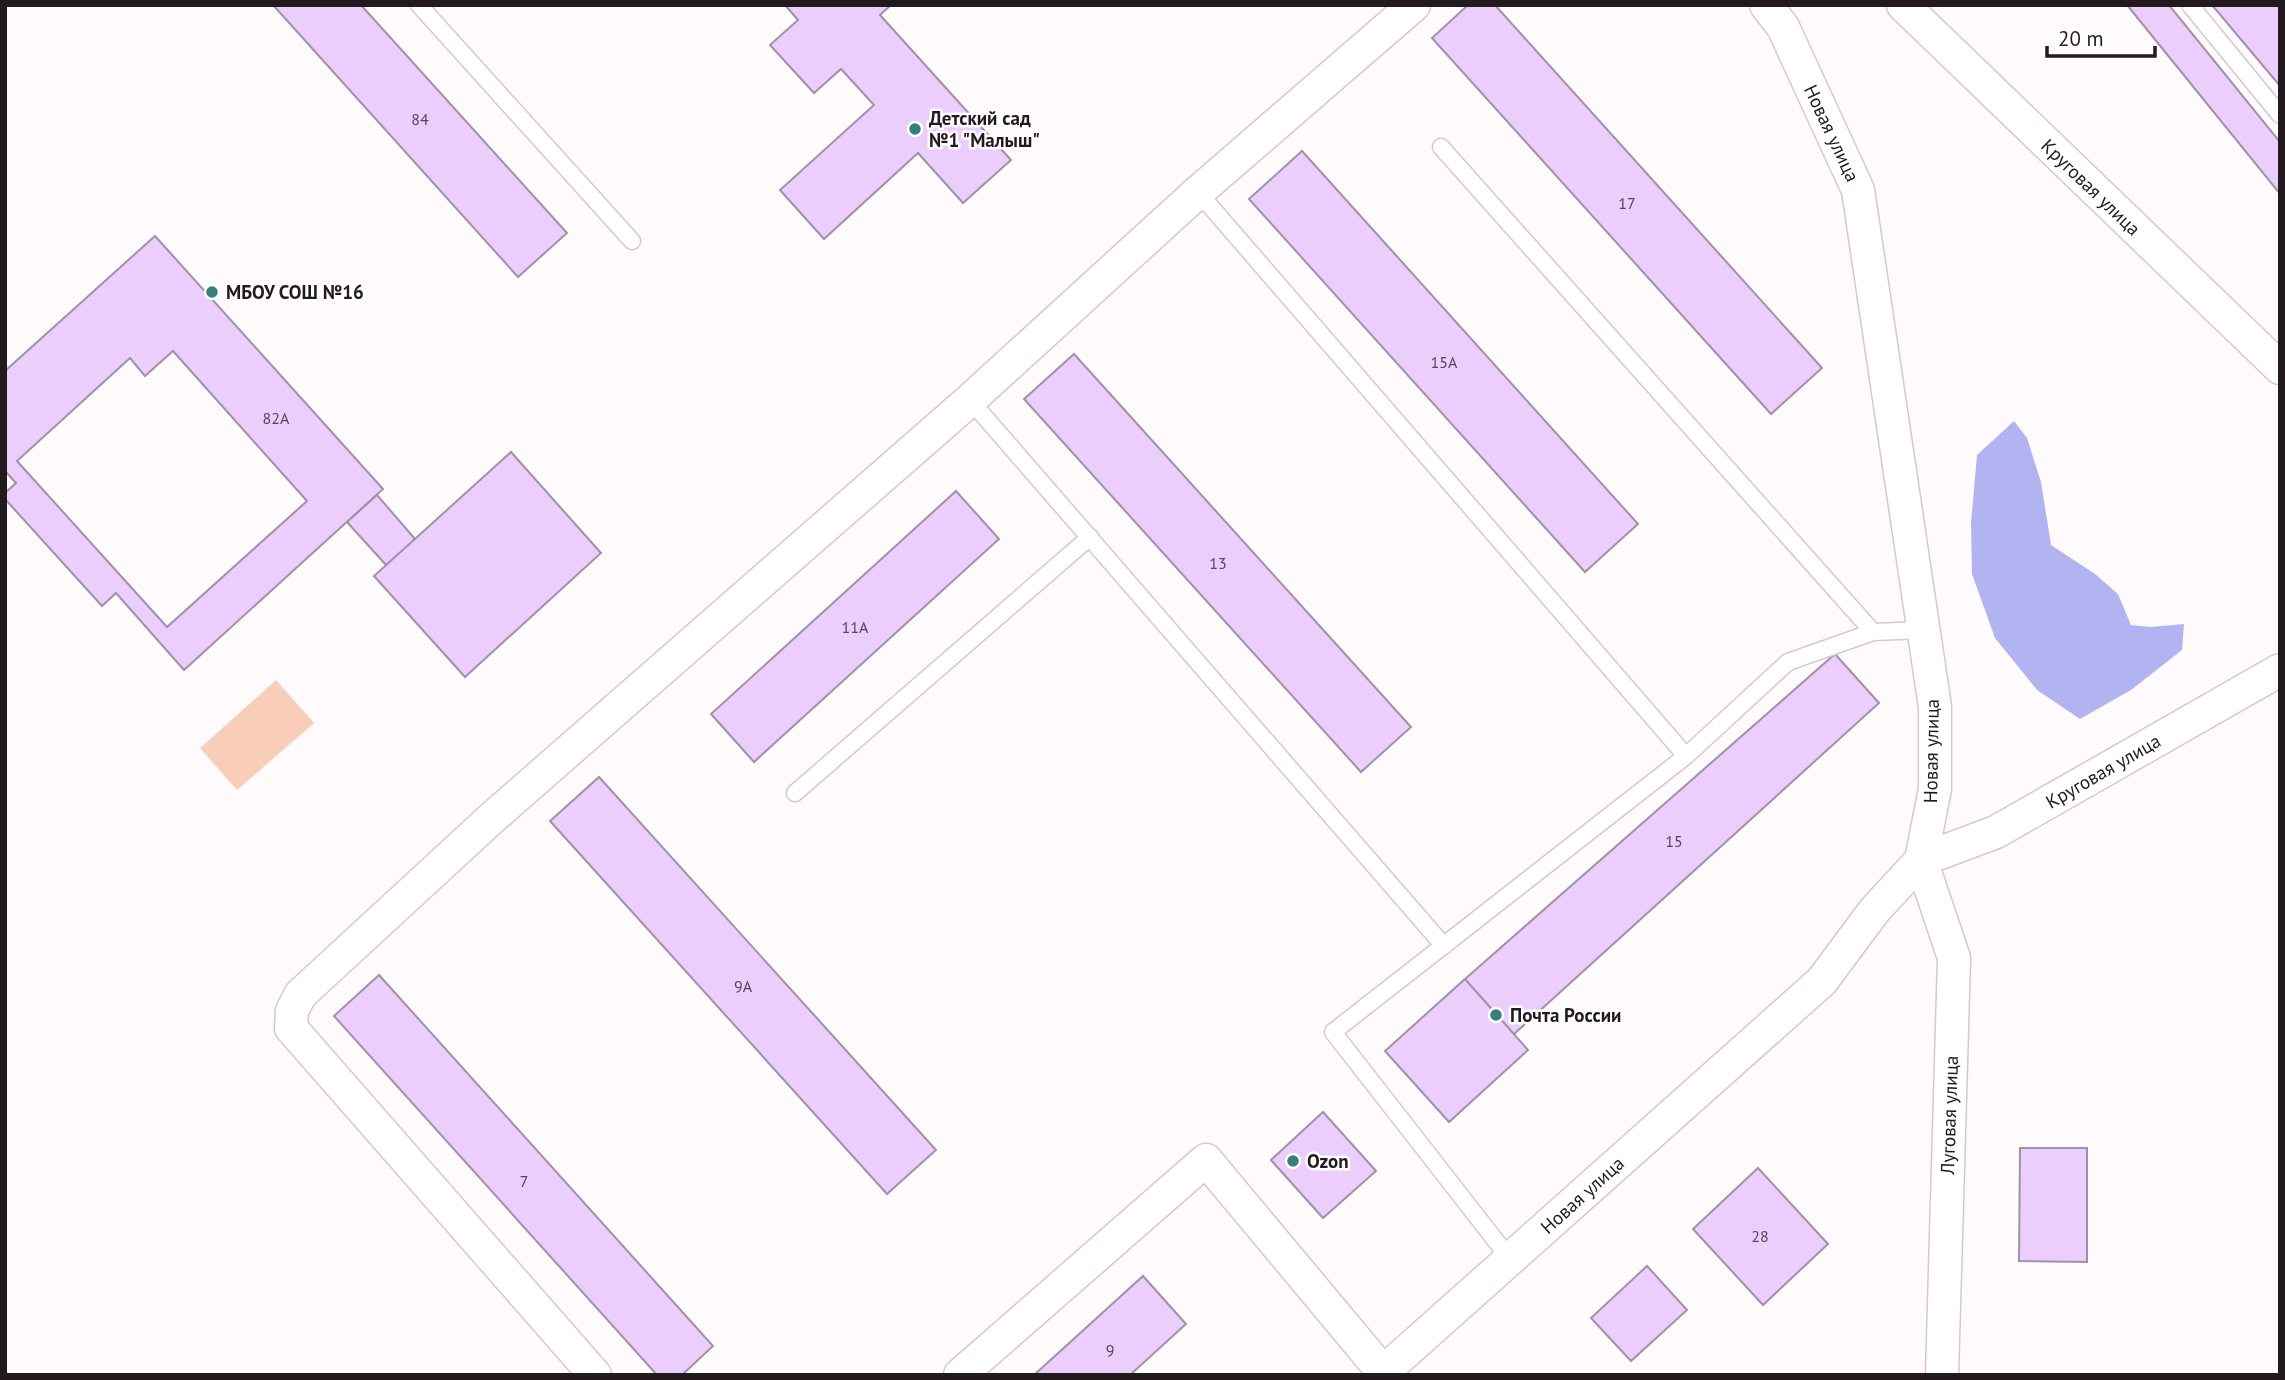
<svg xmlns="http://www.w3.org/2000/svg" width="2285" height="1380" font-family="'PT Sans',sans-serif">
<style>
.green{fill:#f8ceb9}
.water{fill:#b1b4f0}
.building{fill:#ebcefc;stroke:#9f92a6;stroke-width:2;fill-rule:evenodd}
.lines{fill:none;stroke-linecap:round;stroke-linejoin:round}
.lane-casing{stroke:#dcc4d1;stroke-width:19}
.street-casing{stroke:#dcc4d1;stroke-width:35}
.lane{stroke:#fff;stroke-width:16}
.street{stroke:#fff;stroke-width:32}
.poi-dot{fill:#377f79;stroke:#fff;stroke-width:2.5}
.labels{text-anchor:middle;stroke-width:5;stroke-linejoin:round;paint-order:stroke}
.number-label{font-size:16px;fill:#554756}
.poi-label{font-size:19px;font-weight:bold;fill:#231a1f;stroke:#fff;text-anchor:start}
.street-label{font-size:19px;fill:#231a1f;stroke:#fff}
</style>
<rect width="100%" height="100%" fill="#fffafc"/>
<path class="green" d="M276 680 314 723 237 790 200 748Z"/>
<path class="water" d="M2014 421 2027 438 2041 482 2051 545 2095 574 2118 594 2131 625 2151 627 2184 624 2182 650 2131 690 2080 719 2037 690 1995 638 1972 574 1971 523 1977 455Z"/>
<path class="building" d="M273 5H361L567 233 518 277Z
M785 5H891L880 15 1011 160 963 203 918 153 824 239 780 190 874 105 841 69 814 93 770 45 798 20Z
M1468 5H1495L1822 368 1771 414 1432 38Z
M2127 5H2169L2280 142V194Z
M2212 5H2280V86Z
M1302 151 1638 524 1585 572 1249 199Z
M155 236 383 489 184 670 116 593 102 606 5 499V493L16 483 5 471V371ZM173 351 307 501 167 627 17 461 130 358 145 376Z
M1074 354 1411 727 1361 772 1024 399Z
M511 452 601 553 465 677 374 576Z
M956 491 999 539 754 762 711 714Z
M377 495 415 539 386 565 347 522Z
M1835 654 1879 703 1514 1034 1465 979Z
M599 777 936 1150 887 1194 550 821Z
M379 975 713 1346 682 1375H657L334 1016Z
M1465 979 1528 1050 1449 1122 1385 1051Z
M1323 1112 1376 1171 1323 1218 1271 1160Z
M2020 1148H2087V1262L2019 1261Z
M1758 1168 1828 1244 1763 1305 1693 1229Z
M1647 1266 1687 1310 1631 1361 1591 1318Z
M1143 1276 1186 1324 1130 1375H1034Z"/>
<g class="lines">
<g class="lane-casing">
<path id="lane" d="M419 5 632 241
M2190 5 2280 115
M1441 147 1873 632 1924 630
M1198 192 1686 756 1788 662 1873 632
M970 400 1444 946
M795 793 1090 537
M1510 1259 1333 1032 1686 756"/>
</g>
<g class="street-casing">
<path id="street" d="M1903 5 2280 368
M595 1375 291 1028 292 1011 300 995 493 817 970 400 1198 192 1414 5
M960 1375 1206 1160 1383 1372
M1380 1375 1822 981 1874 911 1921 860 1935 789V707L1858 190 1783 27 1766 5
M1942 1375 1954 958 1921 860 1996 832 2280 670"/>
</g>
<use href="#lane" class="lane"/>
<use href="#street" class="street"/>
</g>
<g class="poi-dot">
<circle cx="915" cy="129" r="7"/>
<circle cx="212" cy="292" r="7"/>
<circle cx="1496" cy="1015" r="7"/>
<circle cx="1293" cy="1161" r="7"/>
</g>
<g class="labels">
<g class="number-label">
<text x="420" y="125">84</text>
<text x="1627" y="209">17</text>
<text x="1444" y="368">15А</text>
<text x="276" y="424">82А</text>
<text x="1218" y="569">13</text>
<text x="855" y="633">11А</text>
<text x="1674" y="847">15</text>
<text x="743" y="992">9А</text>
<text x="524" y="1187">7</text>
<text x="1760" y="1242">28</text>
<text x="1110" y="1356">9</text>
</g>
<g class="poi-label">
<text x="929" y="125">Детский сад<tspan x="929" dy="22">№1 "Малыш"</tspan></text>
<text x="226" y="299">МБОУ СОШ №16</text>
<text x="1510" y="1022">Почта России</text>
<text x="1307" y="1168">Ozon</text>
</g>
<g class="street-label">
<text transform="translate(1832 133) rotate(65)" y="7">Новая улица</text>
<text transform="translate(2091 187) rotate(44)" y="7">Круговая улица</text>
<text transform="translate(1931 751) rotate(-89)" y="7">Новая улица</text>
<text transform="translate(2103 771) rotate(-30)" y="7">Круговая улица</text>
<text transform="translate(1949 1115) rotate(-88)" y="7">Луговая улица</text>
<text transform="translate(1582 1195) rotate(-42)" y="7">Новая улица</text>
</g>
</g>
<rect width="2285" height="1380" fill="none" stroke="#231a1f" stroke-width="14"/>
<path d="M2047 46v10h108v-10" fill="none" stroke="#231a1f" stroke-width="3.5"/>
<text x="2058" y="46" font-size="21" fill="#231a1f" stroke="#ffffff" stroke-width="5" paint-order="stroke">20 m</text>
</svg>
